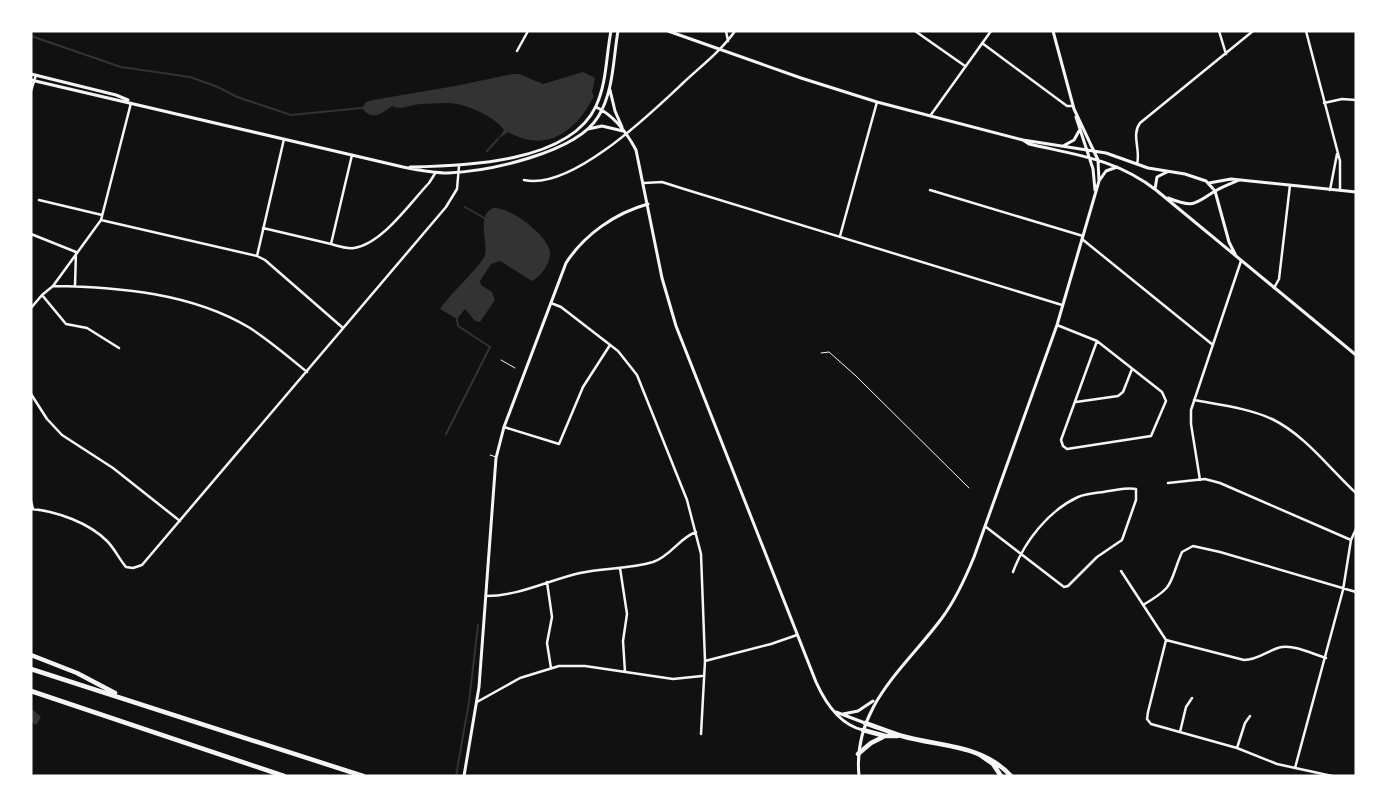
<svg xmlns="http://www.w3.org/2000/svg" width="1387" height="807" font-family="'Exo 2',sans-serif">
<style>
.water{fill:#333}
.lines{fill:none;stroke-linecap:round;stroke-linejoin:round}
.stream{stroke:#333;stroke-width:2}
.service{stroke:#f5f5f5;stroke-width:1}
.minor{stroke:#f5f5f5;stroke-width:2.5}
.tertiary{stroke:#f5f5f5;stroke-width:3}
.secondary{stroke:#f5f5f5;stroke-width:3}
.motorway{stroke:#f5f5f5;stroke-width:4.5}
</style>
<rect width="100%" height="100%" fill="#111"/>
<path class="water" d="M583 72 595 78 592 92 594 96C576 131 547 154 508 132L498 139 504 130C496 118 470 106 457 104 446 102 432 104 422 104 410 104 402 111 392 106 383 113 372 122 362 108L366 102 373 100 455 86 512 74H519L543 84Z
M493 208C509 206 548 235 550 252 551 263 541 276 532 281L500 261 491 264 480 281 481 285 492 292 495 300 480 322 475 321 465 309 457 319 440 309C448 296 483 264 485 255 488 240 476 216 493 208Z
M31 708 41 717 36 725 31 722Z"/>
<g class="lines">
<path class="stream" d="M31 36 121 67 190 77 218 87 237 97 291 115 362 108
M487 151 498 139
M465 207 486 219
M446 434 490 347 458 326 457 319
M456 776 469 702 478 625"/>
<path class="service" d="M821 353 829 352 856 376 969 488
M501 360 515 368
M490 455 496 457"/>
<path class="minor" d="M726 31 728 41
M915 31 965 66
M1219 31 1226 54
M1306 31 1340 161V190
M982 43 1067 106H1073
M517 51 528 31
M31 91 36 75
M1324 103 1342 99 1356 100
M930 116 991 31
M352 155 331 244C338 246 347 249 354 248 382 244 410 203 429 183L436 172
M1137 164C1141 150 1131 135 1140 123L1253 31
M524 180C571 191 650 114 683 83 701 66 721 51 735 31
M644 183 662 182 684 189 1062 305
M930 190 1083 236
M1330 190 1337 154
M39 200 102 215
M101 220 257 256 265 260 343 328
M263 228 331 244
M31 234 76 252 75 286
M840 236 877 102
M1082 239 1213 345
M257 256 284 139
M53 286C119 287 192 293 250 328 270 341 289 357 307 372
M1274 288 1279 279 1290 185
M42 295 66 324 87 328 119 348
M551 303 561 307 618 351 637 375 687 500 701 554 705 661 701 734
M31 308 42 295 53 286 101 220 131 103
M1057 325 1097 341 1061 440 1063 446 1067 449 1151 436 1166 401 1162 392 1097 341
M31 394 47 419 62 435 113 468 180 521
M1194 400C1220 405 1248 408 1272 419 1305 435 1329 468 1356 493
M1076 402 1118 396 1123 392 1132 369
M504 427 559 444 583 387 610 345
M1200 480 1191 424V410L1241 261
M1168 483 1205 479 1220 483 1351 540
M31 501 33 509
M31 509C57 511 89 523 107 541 115 549 119 559 126 567L133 568 142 565 446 207 457 189 459 166
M986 527 1064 587 1068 586 1097 557 1122 540 1136 500V489C1127 487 1118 490 1109 491 1099 493 1088 493 1078 497 1048 511 1024 542 1013 572
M620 568 627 614 623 641 625 672
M1121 571 1166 640 1244 660C1259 660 1269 649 1282 647 1295 645 1313 654 1326 658
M547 582 552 617 547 643 551 668
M486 596C519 596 549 580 580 573 604 568 629 569 653 562 671 556 679 538 696 532
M1143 605C1177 585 1168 584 1182 552L1193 546 1220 552 1356 592
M1166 640 1148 712 1147 719 1151 724 1237 748 1277 764 1332 776
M705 661 771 644 797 635
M477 702 520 678 559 666H585L673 679 702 676
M1180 732 1186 707 1192 698
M1237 748 1245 723 1250 716
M1295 768 1343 590 1351 540 1356 529"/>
<path class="tertiary" d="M464 776 479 687 496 458 504 427 566 263C584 235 615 213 648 204"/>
<path class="secondary" d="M668 31 801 78 877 102 1023 140 1029 144C1076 155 1116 159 1156 190L1356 355
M31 74 116 95 128 100
M31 80 403 167C418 170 433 173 448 173 489 171 576 153 598 117 614 91 613 59 618 31
M610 90 615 111 622 127
M596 107C613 115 627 133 636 150L662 278 676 326 816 682C825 702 840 725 863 730
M1076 117 1093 169 1095 190
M588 129 602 126 623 131
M1023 140 1106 153 1148 168 1185 174 1206 181 1215 191 1229 242 1236 256
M1063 146 1074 140 1079 131
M410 167C464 166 570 163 596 106 607 82 606 56 611 31
M1099 181 1106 171 1117 167
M1209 183 1231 179 1356 192
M1155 189 1157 177 1167 172
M1168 198C1196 209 1194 203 1217 190 1224 186 1232 183 1239 180
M836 712 865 723
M843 714 858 711 873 701
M859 776C852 707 905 668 942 618 956 599 965 579 974 557L1057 325 1099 181 1098 160 1074 109 1053 31"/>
<path class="motorway" d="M31 655 77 673 115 693
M31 669 363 776
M31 691 284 776
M865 723C877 727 889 732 902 736 940 747 982 744 1011 776
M863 730 885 736H898
M858 754 871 743 883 737
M980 755 993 764 1001 776"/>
</g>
<rect width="1387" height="807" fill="none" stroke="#ffffff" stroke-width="65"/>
</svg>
